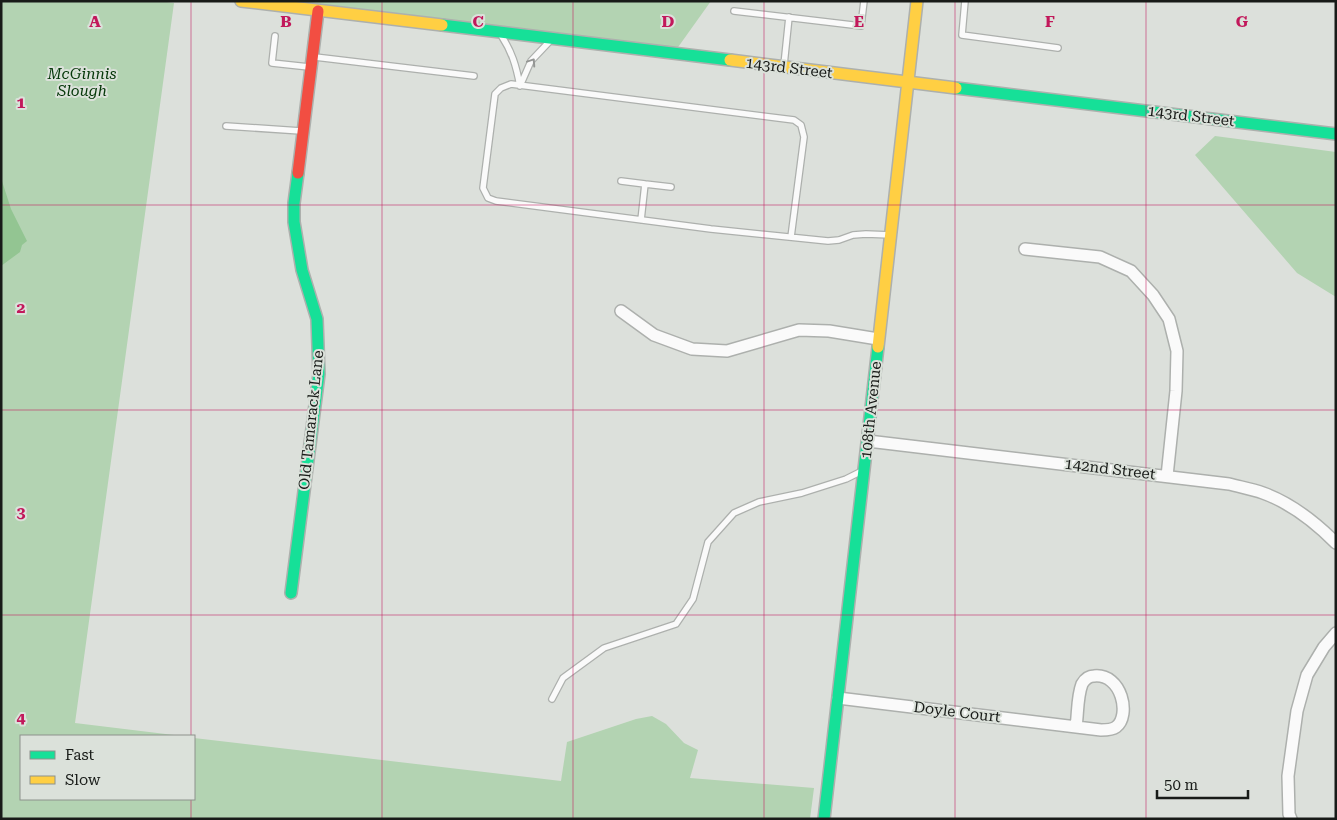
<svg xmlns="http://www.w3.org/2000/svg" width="1337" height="820" font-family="'Roboto Serif',serif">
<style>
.green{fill:#b3d3b2}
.water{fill:#93c592}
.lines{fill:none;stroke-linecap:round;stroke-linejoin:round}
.lane-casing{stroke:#adb0ad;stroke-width:8}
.street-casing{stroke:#adb0ad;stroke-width:14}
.fast-casing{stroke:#adb0ad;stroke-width:14}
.slow-casing{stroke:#adb0ad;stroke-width:14}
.jam-casing{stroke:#adb0ad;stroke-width:14}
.lane{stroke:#fafafa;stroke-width:5.5}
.street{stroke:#fafafa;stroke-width:11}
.fast{stroke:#16e098;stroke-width:11}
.slow{stroke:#ffcf43;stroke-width:11}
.jam{stroke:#f24e42;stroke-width:11}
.oneway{stroke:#949694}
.grid{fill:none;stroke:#c2185b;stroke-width:1;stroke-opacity:0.55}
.labels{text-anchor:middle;stroke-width:4;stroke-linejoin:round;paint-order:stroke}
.street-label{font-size:15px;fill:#181b18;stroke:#dbe1da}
.park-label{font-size:15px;font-style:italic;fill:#033607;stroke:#dbe1da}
.grid-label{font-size:16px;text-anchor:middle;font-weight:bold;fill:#c2185b;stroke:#dbe1da;stroke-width:4;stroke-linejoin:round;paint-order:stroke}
</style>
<rect width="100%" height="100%" fill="#dce0db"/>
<path class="green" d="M1 1H160L174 3 75 723 182 736H21V799H194V738L561 781 567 742 636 719 652 716 666 724 684 743 698 750 690 778 814 788 810 819H1Z
M288 1H711L676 50Z
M1215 136 1336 152V297L1297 273 1195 155Z"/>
<path class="water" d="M1 178 11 209 27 241 22 245 20 252 1 266Z"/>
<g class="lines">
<g class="lane-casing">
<path id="lane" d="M965 1 962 35 1058 48
M734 11 861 26 864 1
M501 35C512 52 516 65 520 86L531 61 549 42
M275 36 272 63 309 67
M315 57 474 76
M784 65 789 17
M226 126 301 131
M621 181 645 184
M641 220 645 184 671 187
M791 237 804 137 801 125 794 120 511 84 501 88 495 94 483 188 488 198 496 201 711 229 828 241 839 240 853 235 866 234 891 235
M552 699 563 678 604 648 676 624 693 599 708 542 734 513 759 502 802 493 846 479 862 471"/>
</g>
<g class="street-casing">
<path id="street" d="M1025 249 1100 257 1131 271 1153 295 1169 319 1177 351 1176 391 1167 476
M621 311 654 335 692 349 727 351 799 330 829 331 878 339
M868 441 1229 484C1240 487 1252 489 1263 493 1291 503 1315 522 1336 543
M838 698 1101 730C1106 730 1112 730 1116 727 1131 716 1122 673 1094 676 1089 676 1085 679 1082 684 1077 697 1078 713 1076 727
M1291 819 1289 814 1288 776 1297 711 1307 675 1324 647 1336 633"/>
</g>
<g class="fast-casing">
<path id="fast" d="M442 25 730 60
M956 88 1336 134
M291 593 319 374 317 319 302 270 294 222V203L298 173
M824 819 878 347"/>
</g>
<g class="slow-casing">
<path id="slow" d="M241 1 442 25
M730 60 956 88
M878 347 917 1"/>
</g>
<g class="jam-casing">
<path id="jam" d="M298 173 318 11"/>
</g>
<use href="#lane" class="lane"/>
<use href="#street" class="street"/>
<use href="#fast" class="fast"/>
<use href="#slow" class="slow"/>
<use href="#jam" class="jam"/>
</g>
<defs><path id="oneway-chevron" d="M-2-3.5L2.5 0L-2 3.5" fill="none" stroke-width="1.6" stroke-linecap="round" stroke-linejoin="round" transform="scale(1.25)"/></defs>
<use class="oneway" href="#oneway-chevron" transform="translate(532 62) rotate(-56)"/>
<path class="grid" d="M191 1V736M382 1V819M573 1V819M764 1V819M955 1V819M1146 1V819M1 205H1336M1 410H1336M1 615H1336M191 799V819"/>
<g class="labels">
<g class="street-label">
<text transform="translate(789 68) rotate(7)" y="5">143rd Street</text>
<text transform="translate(1191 116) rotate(7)" y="5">143rd Street</text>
<text transform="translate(871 410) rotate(-84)" y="5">108th Avenue</text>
<text transform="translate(311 420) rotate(-84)" y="5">Old Tamarack Lane</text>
<text transform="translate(1110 469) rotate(7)" y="5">142nd Street</text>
<text transform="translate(957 712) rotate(7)" y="5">Doyle Court</text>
</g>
<g class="park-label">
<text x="82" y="79">McGinnis<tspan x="82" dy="17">Slough</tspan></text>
</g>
</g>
<g class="grid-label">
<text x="95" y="27">A</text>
<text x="286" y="27">B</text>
<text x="478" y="27">C</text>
<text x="668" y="27">D</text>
<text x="859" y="27">E</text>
<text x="1050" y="27">F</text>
<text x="1242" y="27">G</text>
<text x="21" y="108">1</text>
<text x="21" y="313">2</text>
<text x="21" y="518">3</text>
<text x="21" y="723">4</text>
</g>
<rect width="1337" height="820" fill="none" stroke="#181b18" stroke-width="5"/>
<rect x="20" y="735" width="175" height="65" fill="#dbe1da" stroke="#8d928c"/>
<rect x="30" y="751" width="25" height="8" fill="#16e098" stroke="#8d928c"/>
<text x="65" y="760" font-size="15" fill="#181b18">Fast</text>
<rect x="30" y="776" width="25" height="8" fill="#ffcf43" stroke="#8d928c"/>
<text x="65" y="785" font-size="15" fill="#181b18">Slow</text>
<path d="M1157 790v8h91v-8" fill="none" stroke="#181b18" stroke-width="2.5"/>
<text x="1164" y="790" font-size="15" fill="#181b18" stroke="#dbe1da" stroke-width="4" paint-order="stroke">50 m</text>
</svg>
